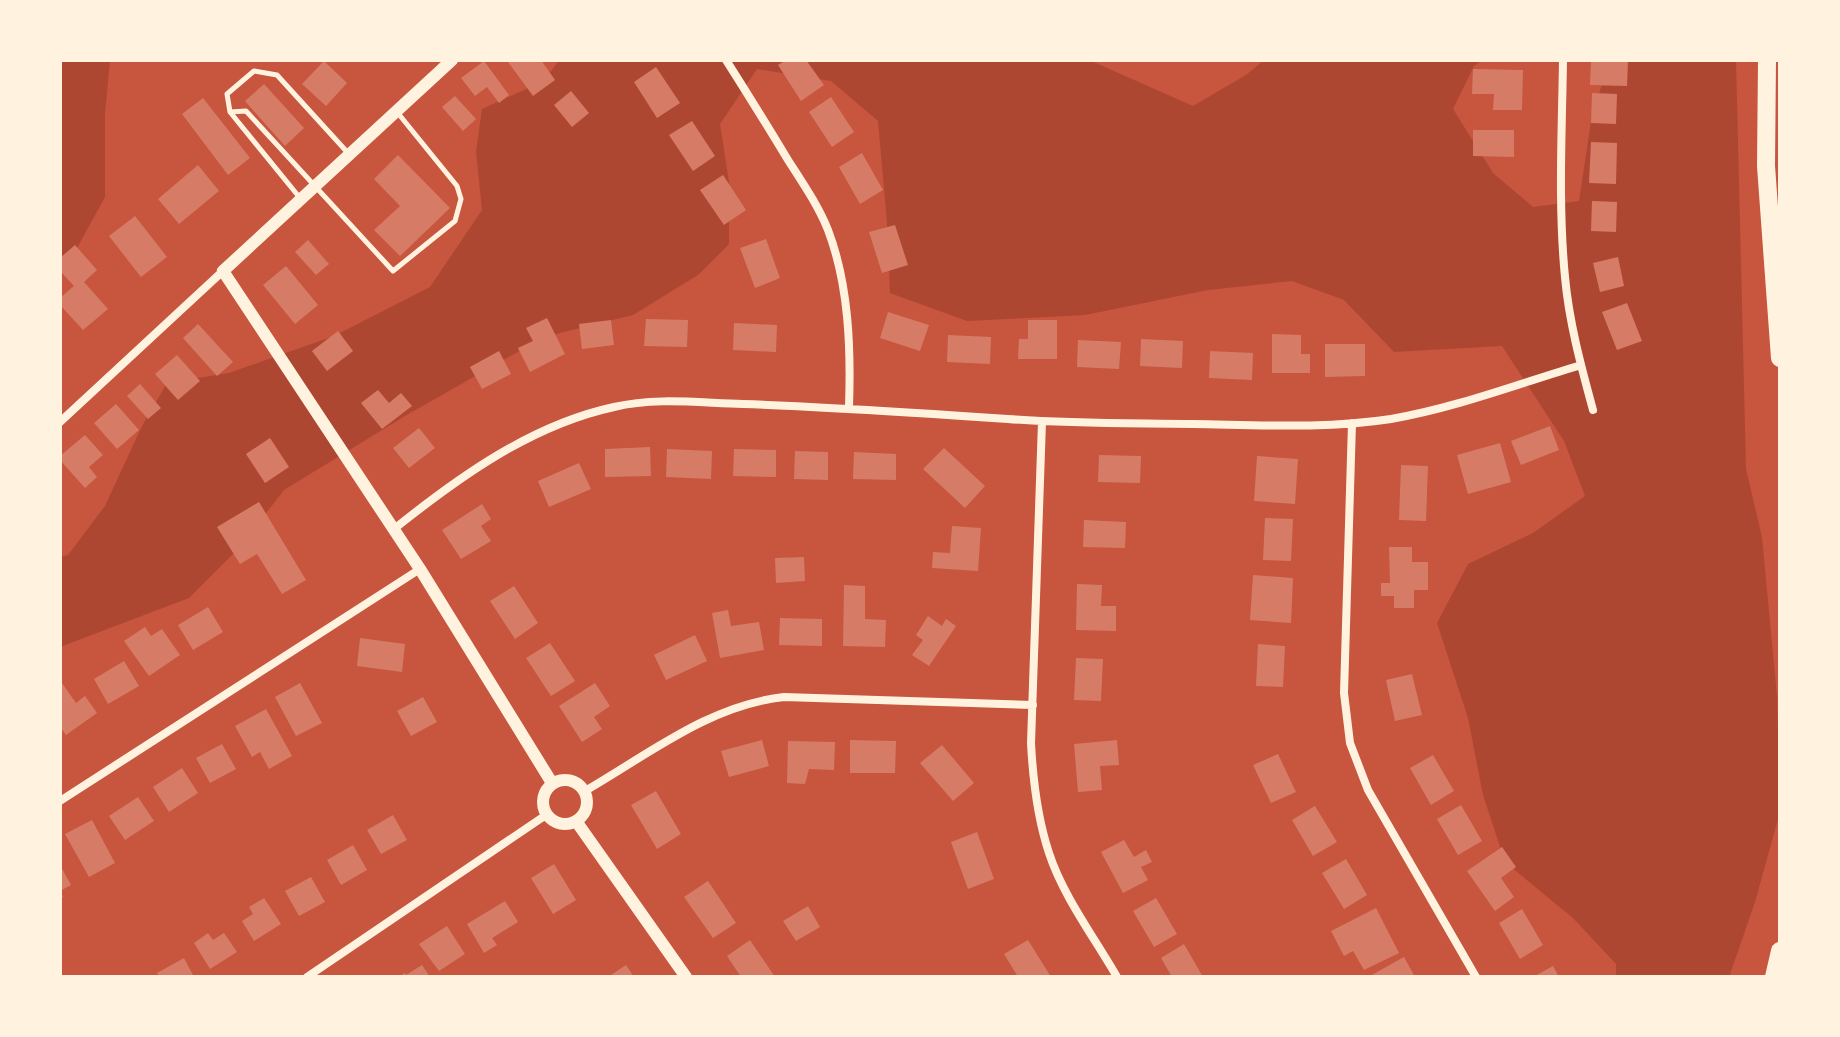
<svg xmlns="http://www.w3.org/2000/svg" width="1840" height="1037" font-family="'Asap Condensed',sans-serif">
<style>
.green{fill:#ae4732}
.building{fill:#d67c66}
.lines{fill:none;stroke-linecap:round;stroke-linejoin:round}
.service{stroke:#fff3e0;stroke-width:5}
.minor{stroke:#fff3e0;stroke-width:8}
.tertiary{stroke:#fff3e0;stroke-width:12}
.motorway{stroke:#fff3e0;stroke-width:18}
</style>
<rect width="100%" height="100%" fill="#c8553d"/>
<path class="green" d="M60 60H110L105 114V197L60 279Z
M559 60H1089L1193 106 1246 75 1264 60H1483L1474 66 1453 109 1493 173 1533 207 1579 201 1592 115 1610 60H1736L1746 469 1762 537 1777 696 1780 812 1755 902 1729 977H1616V964L1573 918 1505 862 1483 795 1468 718 1437 623 1468 564 1533 533 1585 496 1564 441 1502 346 1394 352 1344 300 1292 281 1208 290 1085 315 967 321 890 293 887 223 878 121 831 81 757 69 720 124 729 182V244L698 275 633 315 544 337 405 416 284 490 238 549 189 598 60 647V557L68 555 105 506 142 426 167 383 229 373 334 336 430 287 482 210 476 152 482 109 544 81Z"/>
<path class="building" d="M511 60H541L555 80 533 96 508 62Z
M786 60H806L824 85 801 101 778 65Z
M1591 60H1628L1627 86 1590 85Z
M324 61 347 83 326 106 302 84Z
M484 61 509 95 499 103 487 87 475 96 461 78Z
M656 67 680 103 657 118 634 82Z
M1473 69 1523 70 1522 110H1493L1494 94H1472Z
M264 84 304 128 285 146 245 101Z
M571 91 589 113 572 127 554 105Z
M1592 93 1617 94 1616 124 1591 123Z
M455 96 476 119 463 131 442 107Z
M831 97 854 132 832 147 809 112Z
M203 98 250 158 228 175 182 114Z
M692 121 715 156 693 171 669 135Z
M1473 130H1514V157L1473 156Z
M1591 142 1617 143 1616 184 1589 183Z
M862 153 883 190 860 204 839 167Z
M398 155 450 208 400 256 374 230 400 206 374 179Z
M198 165 219 191 179 224 158 199Z
M723 175 746 210 724 225 700 190Z
M1592 201 1617 202 1616 232 1591 231Z
M135 216 167 257 141 277 109 236Z
M895 225 908 265 882 273 869 232Z
M766 239 780 278 755 288 740 248Z
M308 240 329 264 316 275 295 252Z
M75 245 97 270 84 282 108 309 83 330 60 305V298L74 286 60 271V258Z
M1618 257 1624 286 1600 292 1593 263Z
M286 266 318 305 295 324 263 285Z
M1627 303 1642 341 1617 350 1602 312Z
M888 312 929 325 920 351 880 338Z
M547 318 565 354 530 372 518 348 533 341 526 328Z
M646 319 688 320 687 347 644 346Z
M611 320 614 345 582 349 579 324Z
M1028 320H1057V359H1018L1019 339H1028Z
M734 323 777 325 776 352 733 350Z
M198 324 233 362 217 376 183 338Z
M338 331 353 351 327 371 312 351Z
M1272 334 1301 335V354H1310V373H1272Z
M948 335 991 337 990 364 947 362Z
M1141 339 1183 341 1182 368 1140 366Z
M1078 340 1121 342 1119 369 1077 367Z
M1325 344H1365V376L1325 377Z
M499 351 511 374 482 389 470 367Z
M1210 351 1253 353 1252 380 1209 378Z
M177 355 200 381 178 400 155 374Z
M140 384 161 408 148 419 127 396Z
M378 390 389 403 401 393 412 406 382 429 361 403Z
M116 404 139 430 117 449 94 423Z
M1550 426 1559 450 1521 465 1511 441Z
M419 428 435 448 409 468 393 448Z
M85 435 103 455 89 467 97 477 85 488 60 460V456Z
M270 438 289 467 265 483 246 454Z
M1500 443 1511 482 1468 494 1457 455Z
M650 447 651 476 605 477V449Z
M944 448 985 486 965 508 923 469Z
M667 449 712 451 711 479 666 477Z
M734 449 776 450V477L733 476Z
M795 451 828 452V480L794 479Z
M854 452 896 454V480L853 479Z
M1099 455 1141 456 1140 483 1098 482Z
M1257 456 1298 459 1295 504 1254 501Z
M579 463 591 489 549 507 538 481Z
M1401 465 1428 466 1426 521 1399 520Z
M259 502 306 580 282 594 257 554 240 564 217 527Z
M482 504 491 519 481 526 491 541 461 559 442 530Z
M1265 518 1293 519 1291 561 1263 560Z
M1084 520 1126 522 1125 548 1083 547Z
M952 526 981 528 978 571 932 568 933 552 950 553Z
M1389 547H1412V562H1428V590H1414V608H1394V596H1381V583H1390Z
M804 557 805 581 776 583 775 558Z
M1253 575 1293 578 1291 623 1250 620Z
M1077 584 1102 585 1101 606H1116V631L1076 630Z
M844 585 865 586V619L886 620 885 647 843 646Z
M514 586 538 623 515 639 490 601Z
M208 607 223 632 193 650 178 625Z
M728 610 731 626 759 622 764 650 720 658 712 613Z
M928 616 942 626 946 619 956 626 929 666 912 655 923 640 916 635Z
M780 618 822 619V646L779 645Z
M145 627 151 636 162 629 180 655 149 676 124 641Z
M695 635 707 661 666 680 654 655Z
M360 638 405 644 402 672 357 666Z
M550 643 575 681 551 696 526 658Z
M1258 644 1285 646 1283 687 1256 686Z
M1076 658 1103 659 1101 701 1074 700Z
M124 661 139 686 108 704 94 679Z
M1412 674 1422 715 1395 721 1386 680Z
M62 683 76 703 85 696 97 713 66 735 60 727V685Z
M300 683 322 723 296 736 275 697Z
M595 683 610 706 594 717 602 729 582 742 559 706Z
M423 697 437 722 411 736 397 711Z
M266 709 292 756 269 769 260 752 252 757 235 726Z
M762 740 769 766 729 777 721 751Z
M850 740 896 741 895 773H850Z
M1117 740 1119 765 1100 766 1102 790 1078 792 1074 744Z
M788 741 835 742 834 770 809 769 805 784 787 783Z
M222 744 236 769 210 783 196 758Z
M942 745 974 783 953 801 920 763Z
M1278 754 1296 792 1271 803 1253 765Z
M1433 755 1454 791 1431 805 1410 768Z
M182 768 198 793 169 812 153 787Z
M656 791 681 834 657 849 631 805Z
M138 797 154 821 125 840 109 816Z
M1461 805 1482 841 1458 855 1437 819Z
M1315 806 1337 842 1313 856 1292 820Z
M393 815 407 840 381 854 367 830Z
M92 820 115 863 89 877 65 834Z
M977 832 994 879 968 889 951 842Z
M1124 840 1134 857 1146 850 1152 862 1141 867 1148 880 1123 893 1101 852Z
M353 845 367 870 341 885 327 860Z
M1502 847 1516 867 1501 878 1514 897 1495 911 1467 871Z
M1346 859 1367 895 1344 909 1322 873Z
M554 864 576 900 553 914 531 878Z
M60 865 71 885 60 891 63 897 60 899Z
M311 877 325 902 299 916 285 891Z
M708 881 736 923 713 938 684 897Z
M264 898 281 924 254 941 242 921 253 914 249 907Z
M1156 898 1177 934 1154 947 1133 911Z
M505 901 518 922 492 938 497 945 484 953 467 924Z
M808 906 820 927 796 941 783 921Z
M1376 908 1399 953 1364 970 1353 951 1344 956 1331 931Z
M1522 909 1543 945 1520 959 1499 923Z
M447 926 465 954 439 971 419 944Z
M208 933 213 940 224 933 237 952 210 969 194 943Z
M750 940 775 977H741L727 956Z
M1028 940 1051 977H1018L1004 954Z
M1184 944 1203 977H1172L1161 958Z
M1404 957 1415 977H1368Z
M184 958 194 977H160L157 973Z
M422 965 430 977H398L405 973 406 975Z
M626 965 634 977H608Z
M1553 966 1559 977H1533Z"/>
<g class="lines">
<path class="service" d="M230 112 246 111 393 271 455 221 461 199 457 186 397 112
M300 198 230 112 227 94 254 71 277 75 348 153"/>
<path class="minor" d="M726 60C747 93 768 127 788 160 802 182 818 205 828 230 849 285 851 349 849 407
M1563 60C1562 132 1558 205 1565 277 1569 322 1581 366 1593 410
M60 422 223 271
M1042 422 1031 743C1033 781 1037 817 1049 853 1063 896 1094 937 1117 977
M1352 423 1344 693 1350 743 1368 790 1476 977
M394 529C459 477 531 425 614 407 656 397 700 403 743 404 832 407 920 413 1008 419 1070 424 1131 423 1193 424 1259 425 1326 429 1391 419 1455 408 1518 384 1581 365
M585 791C649 754 710 705 784 697L1033 705
M60 801 420 569
M307 977 546 815"/>
<path class="tertiary" d="M452 60 223 271 420 569 552 783
M543 802a22 22 0 1 1 44 0a22 22 0 1 1-44 0Z
M576 821 686 977"/>
<path class="motorway" d="M1767 60 1766 166 1780 358
M1774 977 1780 951"/>
</g>
<rect width="1840" height="1037" fill="none" stroke="#fff3e0" stroke-width="124"/>
</svg>
